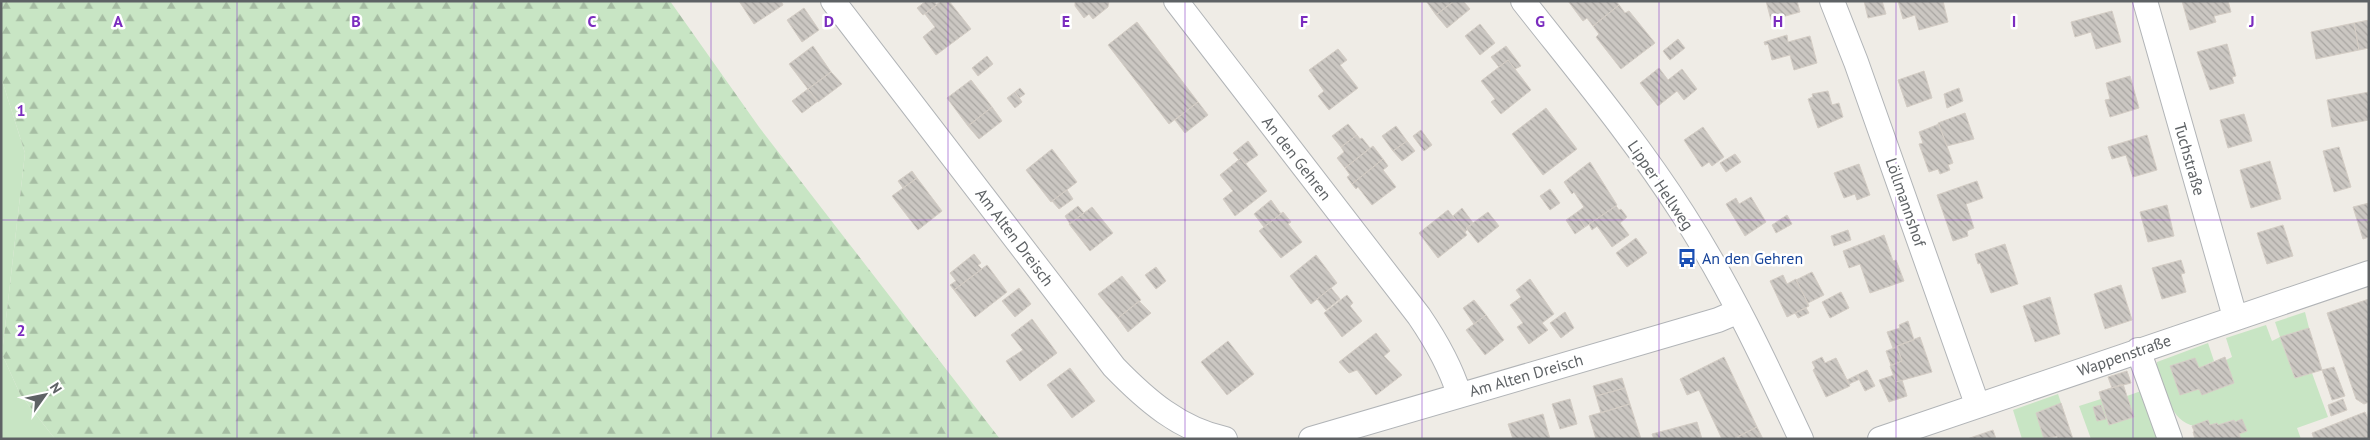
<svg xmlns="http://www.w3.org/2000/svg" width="2370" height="440" font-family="'PT Sans',sans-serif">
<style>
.grass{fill:#c8e5c4}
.forest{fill:url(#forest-firs)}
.building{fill:url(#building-back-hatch);stroke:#d4cdc5}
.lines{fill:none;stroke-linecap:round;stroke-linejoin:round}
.minor-casing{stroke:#b1b4b7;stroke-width:26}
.minor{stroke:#fff;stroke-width:24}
.grid{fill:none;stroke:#7b2cbf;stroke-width:1;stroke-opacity:0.55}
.labels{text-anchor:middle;stroke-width:5;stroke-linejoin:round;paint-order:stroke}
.street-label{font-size:16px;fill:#5e6265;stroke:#fff}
.transit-label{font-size:16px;fill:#164399;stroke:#fff;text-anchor:start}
.grid-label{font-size:16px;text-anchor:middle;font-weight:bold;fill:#7b2cbf;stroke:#fff;stroke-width:5;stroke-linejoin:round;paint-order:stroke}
</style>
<defs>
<pattern id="forest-firs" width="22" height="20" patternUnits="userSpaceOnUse" patternTransform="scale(1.25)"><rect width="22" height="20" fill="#c8e5c4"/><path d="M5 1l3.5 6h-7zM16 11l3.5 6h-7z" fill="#a6bda3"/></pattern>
<pattern id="building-back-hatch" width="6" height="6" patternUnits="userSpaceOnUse" patternTransform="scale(1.25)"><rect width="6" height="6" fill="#cbc7c2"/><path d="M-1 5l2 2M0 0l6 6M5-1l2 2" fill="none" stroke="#a8a5a1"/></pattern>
</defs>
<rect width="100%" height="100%" fill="#efece6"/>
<path class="grass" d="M1 77 25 153 2 354 20 394 55 439H1Z
M2305 312 2309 328 2280 338 2295 378 2312 373 2328 417 2297 428 2301 439H2241L2239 434 2247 431 2242 420 2235 422 2233 420 2218 425 2217 423C2175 438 2167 399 2157 369V362L2208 343 2214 361 2199 368 2195 358 2170 366 2180 395 2199 389 2202 395 2234 383 2226 360 2232 357 2226 338 2266 325 2272 341 2280 337 2275 322Z
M2141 391 2159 439H2091L2079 406 2101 399 2109 425 2134 417 2127 396Z
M2058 394 2061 403 2036 413 2044 439H2022L2013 410Z"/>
<path class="forest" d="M1 1H670L759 127 1000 439H55L20 394 2 354 25 153 1 77Z"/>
<path class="building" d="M739 1H781L783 5 754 24Z
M926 1H934L937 5 923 15 917 8Z
M941 1H949L971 29 936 55 923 37 935 27 925 14Z
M1075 1H1109L1108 7 1093 19 1089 14 1084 18 1075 6Z
M1426 1H1454L1436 15Z
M1454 1H1463L1470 9 1447 28 1436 15Z
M1568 1H1616L1619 5 1593 26 1587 18 1583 21Z
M1766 1H1797L1800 12 1771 20Z
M1864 1H1882L1886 14 1868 18Z
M1898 1H1943L1948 22 1919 30 1915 15 1903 19Z
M2182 1H2228L2231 12 2214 16 2216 22 2190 30Z
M1619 5 1625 13 1629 11 1655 43 1621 69 1596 37 1599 34 1593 26Z
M804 8 819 30 802 42 787 20Z
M2112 11 2121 42 2096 49 2091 32 2075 37 2071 22Z
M2369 20V48L2359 50 2354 23Z
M1137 22 1198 102 1169 124 1108 45Z
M2354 23 2359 50 2316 59 2311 32Z
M1480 24 1495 43 1480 55 1465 36Z
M1787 35 1788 42 1810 36 1817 63 1794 70 1790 55 1772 60 1768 44 1765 45 1764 42Z
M1678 39 1685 48 1670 60 1663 51Z
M2227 44 2236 76 2232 77 2234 83 2210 90 2197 52Z
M813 46 831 72 808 89 789 64Z
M1506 46 1521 66 1515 69 1508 60 1499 67 1491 57Z
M1338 49 1347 60 1340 65 1358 88 1329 110 1318 96 1324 91 1309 70Z
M987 56 993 64 978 76 972 68Z
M1508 60 1531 90 1501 114 1491 102 1495 99 1481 81Z
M1659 68 1668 80 1682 69 1697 89 1684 100 1677 91 1658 106 1640 83Z
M1924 71 1932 98 1907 107 1898 80Z
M831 72 842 84 818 102 808 89Z
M2130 76 2139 108 2110 117 2105 100 2110 99 2106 83Z
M971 80 992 107 968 126 947 98Z
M1020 88 1025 94 1019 98 1015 92Z
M1959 88 1963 101 1947 108 1944 94Z
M808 89 818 101 802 113 792 101Z
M1828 91 1832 105 1839 103 1843 117 1818 128 1808 99 1813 97 1812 94Z
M1015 92 1022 102 1015 108 1007 98Z
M2369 92V120L2332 127 2327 100Z
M1198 102 1208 115 1185 133 1175 120Z
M992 107 1002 121 979 139 968 126Z
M1546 108 1577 149 1543 175 1512 134Z
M1965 113 1974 139 1947 146 1938 123Z
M2244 114 2252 141 2228 148 2220 120Z
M1348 124 1357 135 1341 147 1332 136Z
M1939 124 1953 163 1948 165 1950 170 1940 174 1938 169 1929 172 1919 144 1923 143 1919 132Z
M1396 126 1407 141 1393 151 1382 136Z
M1703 127 1724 157 1712 166 1709 162 1702 167 1684 140Z
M1421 130 1432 145 1424 151 1413 136Z
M1357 135 1360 139 1362 138 1370 148 1345 168 1337 158 1344 152 1341 147Z
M2147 135 2157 170 2133 177 2126 155 2112 159 2108 147Z
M1248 141 1258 155 1245 164 1241 158 1239 160 1233 153Z
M1407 141 1415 151 1402 161 1393 151Z
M1373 146 1383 159 1352 184 1347 177 1350 175 1345 168Z
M2339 147 2351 187 2334 192 2323 151Z
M1052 149 1077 182 1051 202 1026 170Z
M1735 154 1741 162 1726 172 1720 163Z
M1241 158 1267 191 1235 216 1223 199 1233 191 1220 175Z
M1383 159 1388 166 1383 170 1396 187 1372 205 1358 187 1356 189 1352 184Z
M2270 161 2281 199 2251 208 2240 170Z
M1590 162 1617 205 1585 227 1576 213 1584 207 1574 192 1572 194 1564 182Z
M1859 164 1870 195 1857 200 1855 194 1844 198 1834 173Z
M912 171 917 178 903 188 898 181Z
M917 178 942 211 918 230 892 196Z
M1977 181 1983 198 1966 204 1974 228 1967 231 1968 236 1953 241 1937 195Z
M1550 189 1560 203 1550 210 1540 196Z
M1067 190 1073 199 1059 209 1052 201Z
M1751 197 1766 222 1745 236 1726 204 1736 198 1739 204Z
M1271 200 1281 214 1264 227 1254 214Z
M2369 203V237L2363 239 2353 207Z
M2167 205 2174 236 2148 242 2140 212Z
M1078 206 1084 213 1070 224 1065 216Z
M1616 206 1619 210 1621 209 1627 217 1620 223 1629 235 1612 247 1597 226 1592 230 1589 224Z
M1092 207 1113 233 1090 251 1069 224Z
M1462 208 1473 223 1465 232 1453 216Z
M1448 210 1467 235 1438 258 1419 233Z
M1283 212 1291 222 1288 224 1302 242 1281 258 1259 231Z
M1488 212 1499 226 1478 243 1466 228Z
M1576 213 1585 227 1575 234 1566 220Z
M1787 215 1792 224 1776 233 1772 225Z
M2283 225 2293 256 2267 264 2257 233Z
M1848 230 1851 240 1834 246 1831 236Z
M1884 235 1893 261 1896 260 1904 281 1870 293 1860 264 1849 268 1843 251Z
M1636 238 1647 253 1627 267 1616 253Z
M2005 244 2018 284 1991 293 1980 263 1978 264 1975 254Z
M974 254 981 263 978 265 982 269 954 290 950 285 956 281 950 273Z
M1316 255 1337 283 1311 304 1290 276Z
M2181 260 2185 273 2181 274 2186 292 2162 299 2152 268Z
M987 265 1007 292 975 317 954 290Z
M1156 267 1166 281 1156 289 1145 275Z
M1812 272 1824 295 1808 303 1796 280Z
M1783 275 1787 284 1796 279 1809 306 1787 317 1770 281Z
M1122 276 1141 300 1118 318 1098 294Z
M1530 279 1554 314 1542 323 1548 330 1529 344 1517 327 1523 323 1510 305 1521 297 1516 290Z
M2121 285 2132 320 2105 329 2094 294Z
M1019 288 1031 304 1015 317 1002 301Z
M1331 288 1340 299 1326 310 1317 299Z
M1841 292 1849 308 1830 318 1822 302Z
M1347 295 1353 303 1350 306 1362 321 1342 337 1324 313Z
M2050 297 2060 334 2035 342 2023 306Z
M2369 299V402L2364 404 2356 399 2327 313Z
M1474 300 1486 315 1474 324 1463 308Z
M1139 301 1151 313 1128 332 1118 318Z
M1806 308 1809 313 1798 318 1795 313Z
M1565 312 1574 328 1561 338 1550 323Z
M1486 315 1504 340 1485 355 1466 330Z
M1032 319 1057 353 1020 381 1006 361 1023 350 1011 335Z
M1908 321 1914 340 1893 348 1887 332 1900 328 1899 325Z
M2309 328 2322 370 2295 378 2280 337Z
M1376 333 1390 351 1384 356 1402 375 1376 395 1357 370 1349 373 1339 362Z
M1920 337 1932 372 1896 382 1890 366 1902 361 1897 346Z
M1228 341 1254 374 1227 395 1201 362Z
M1897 347 1902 361 1891 365 1886 351Z
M1724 357 1757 427 1733 439H1722L1699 390 1687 395 1680 379Z
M1822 357 1825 363 1836 358 1850 386 1826 397 1813 370 1815 368 1812 362Z
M2225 357 2234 383 2202 395 2199 389 2180 395 2170 366 2195 358 2199 368Z
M2334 367 2345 396 2332 400 2322 370Z
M1070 368 1095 401 1072 418 1047 385Z
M1867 370 1875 386 1865 391 1857 375Z
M2127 371 2131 383 2112 388 2108 377Z
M1857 375 1860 379 1849 384 1847 380Z
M1894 375 1896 382 1902 380 1907 396 1889 402 1879 380Z
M1622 378 1625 388 1596 396 1593 386Z
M2123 384 2134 417 2109 425 2099 392Z
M1625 388 1630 404 1601 413 1596 396Z
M1570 399 1577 424 1560 429 1552 404Z
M2343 399 2347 410 2331 416 2328 405Z
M2061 403 2073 439H2058L2057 436 2044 439 2036 413Z
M1630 404 1641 439H1596L1589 416Z
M2101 405 2106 419 2097 421 2093 407Z
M2365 412 2369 421V439H2314L2312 433Z
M1543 414 1550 439H1513L1508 424Z
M2242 419 2247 431 2239 434 2241 439H2195L2193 432 2194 431 2192 426 2208 420 2210 425 2217 423 2218 425 2234 420 2235 422Z
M1697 422 1702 439H1654L1652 434Z
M1757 427 1763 439H1741L1739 436Z
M1993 430 1996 439H1967Z"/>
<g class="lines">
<g class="minor-casing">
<path id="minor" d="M833 1 1114 367C1146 400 1179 429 1225 439
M1176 1 1419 316C1436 341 1450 365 1459 394
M1523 1C1578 71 1635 139 1683 214 1729 285 1765 362 1801 439
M1832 1 1856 62 1977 404
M2145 1 2235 317
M2138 350 2170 439
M1311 439 1718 320 1739 311
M1880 439 2369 273"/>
</g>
<use href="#minor" class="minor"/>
</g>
<path class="grid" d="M237 1V439M474 1V439M711 1V439M948 1V439M1185 1V439M1422 1V439M1659 1V439M1896 1V439M2133 1V439M1 220H2369"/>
<defs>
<g id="bus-bare" transform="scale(1.5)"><path d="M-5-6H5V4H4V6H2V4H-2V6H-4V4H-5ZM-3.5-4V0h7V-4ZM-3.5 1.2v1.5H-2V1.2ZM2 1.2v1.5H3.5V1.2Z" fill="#1a4fb4" stroke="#fff" stroke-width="2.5" paint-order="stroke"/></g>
</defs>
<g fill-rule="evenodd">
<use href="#bus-bare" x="1687" y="258"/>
</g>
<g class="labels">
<g class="street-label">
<text transform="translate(1297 158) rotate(52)" y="6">An den Gehren</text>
<text transform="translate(2190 159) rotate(74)" y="6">Tuchstraße</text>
<text transform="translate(1661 185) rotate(56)" y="6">Lipper Hellweg</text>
<text transform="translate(1906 202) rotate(71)" y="6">Löllmannshof</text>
<text transform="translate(1015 237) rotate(53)" y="6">Am Alten Dreisch</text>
<text transform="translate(2124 355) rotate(-19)" y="6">Wappenstraße</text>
<text transform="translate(1526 375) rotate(-16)" y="6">Am Alten Dreisch</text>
</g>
<g class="transit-label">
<text x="1702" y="264">An den Gehren</text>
</g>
</g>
<g class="grid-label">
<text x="118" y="27">A</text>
<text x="356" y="27">B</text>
<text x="592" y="27">C</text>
<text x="829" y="27">D</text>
<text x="1066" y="27">E</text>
<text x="1304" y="27">F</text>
<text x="1540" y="27">G</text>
<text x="1778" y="27">H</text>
<text x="2014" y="27">I</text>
<text x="2252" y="27">J</text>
<text x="21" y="116">1</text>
<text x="21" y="336">2</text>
</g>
<rect width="2370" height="440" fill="none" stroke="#5e6265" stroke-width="5"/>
<g transform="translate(45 395) rotate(57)" stroke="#ffffff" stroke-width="4" paint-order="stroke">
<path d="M0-4L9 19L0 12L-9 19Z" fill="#5e6265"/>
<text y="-8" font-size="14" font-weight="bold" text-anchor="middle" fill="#5e6265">N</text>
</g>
</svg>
